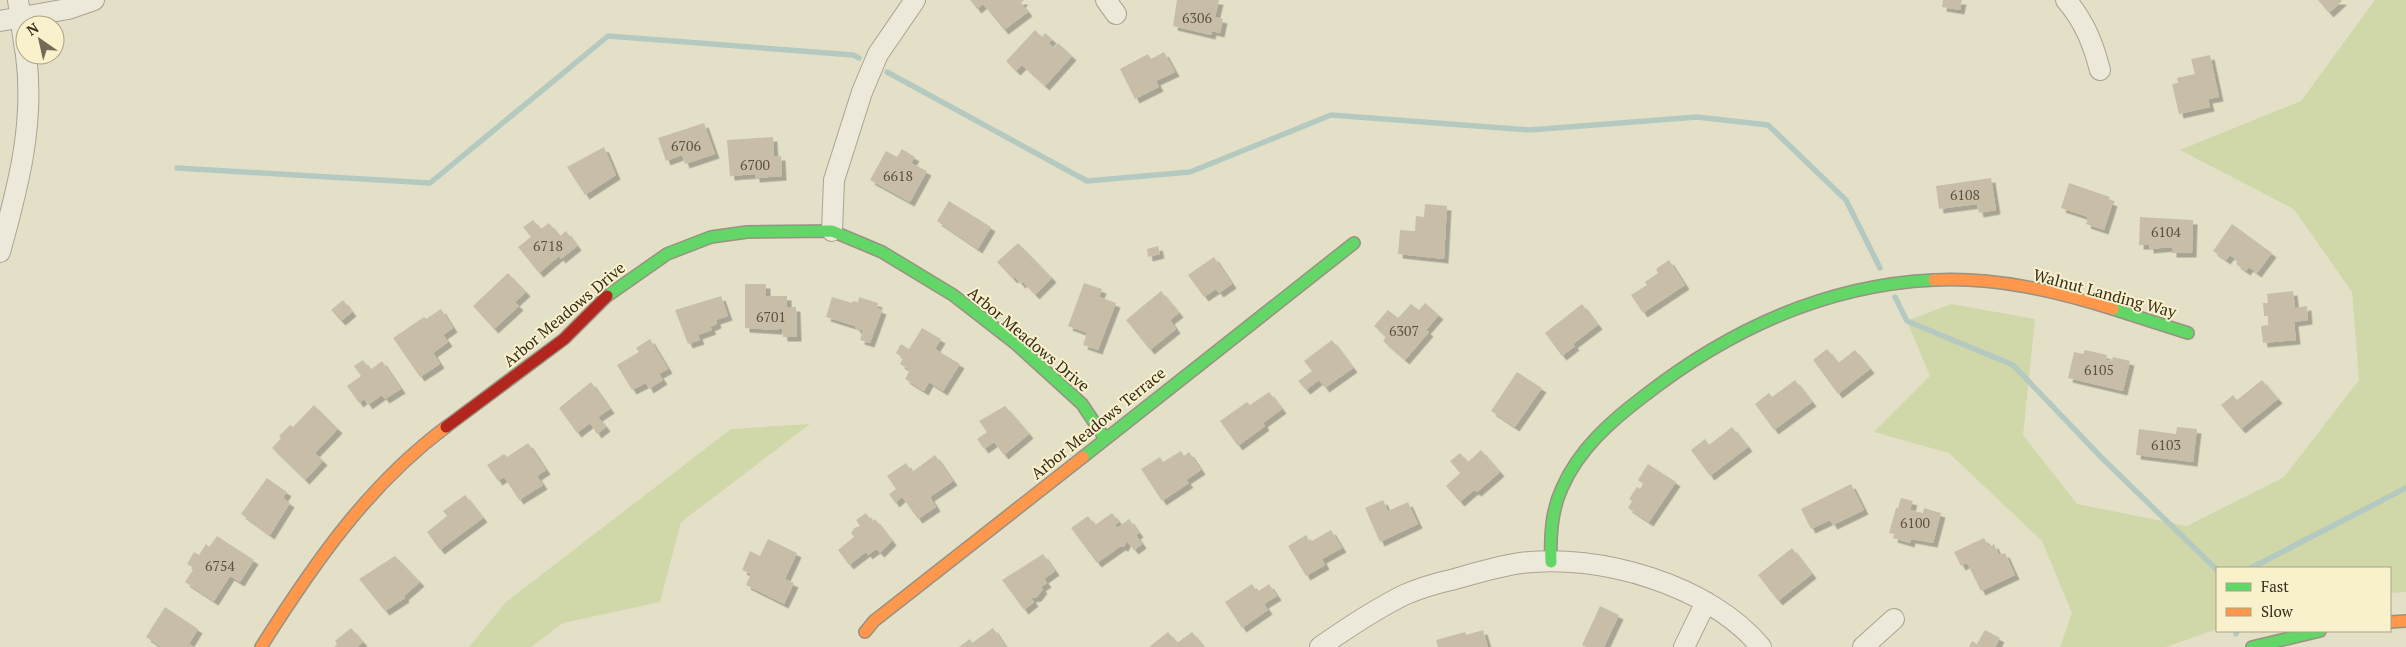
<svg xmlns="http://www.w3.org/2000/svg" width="2406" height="647" font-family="'PT Serif',serif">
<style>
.green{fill:#d0d7a9}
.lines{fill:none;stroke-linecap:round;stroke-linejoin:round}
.stream{stroke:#b4cac0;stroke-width:5.5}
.building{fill:#c8bea8;filter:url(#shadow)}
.street-casing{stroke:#a9a392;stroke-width:22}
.fast-casing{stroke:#989282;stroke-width:14}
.slow-casing{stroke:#989282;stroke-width:14}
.jam-casing{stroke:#989282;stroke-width:14}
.street{stroke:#ece8da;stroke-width:20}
.fast{stroke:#63d668;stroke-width:11}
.slow{stroke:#ff974d;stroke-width:11}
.jam{stroke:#b3261e;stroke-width:11}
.labels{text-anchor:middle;stroke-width:4;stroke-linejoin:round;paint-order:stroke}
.number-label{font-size:14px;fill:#5b503e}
.street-label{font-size:16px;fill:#372c1a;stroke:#f8f1cb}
</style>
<defs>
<filter id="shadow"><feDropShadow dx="4.5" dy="4.5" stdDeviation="0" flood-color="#0004"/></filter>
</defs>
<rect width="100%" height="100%" fill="#e4e0c8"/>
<path class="green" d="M2375 0H2406V592L2390 593V568H2217V629L2166 647H2060L2072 613 2042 541 1949 453 1874 432 1930 376 1907 321 1951 304 2035 319 2023 435 2077 504 2187 526 2284 477 2359 380 2352 292 2294 209 2180 150 2301 101Z
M810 424 681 522 660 602 563 623 531 647H469L506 602 731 429Z"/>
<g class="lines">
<path class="stream" d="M887 72 1087 181 1190 172 1331 115 1530 130 1697 117 1768 125 1846 200 1880 268
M177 168 430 183 608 36 853 55 859 58
M1895 297 1907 321 2013 365 2101 457 2217 570
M2251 568 2406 488
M2236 634 2237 631"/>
</g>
<path class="building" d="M970 0H1024L1021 3 1028 12 1004 30 983 4 977 9Z
M1177 0H1219L1215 17 1223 19 1220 33 1212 31 1211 35 1173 26Z
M1943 0H1962L1960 10 1942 7Z
M2318 0H2341L2342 1 2329 13Z
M1035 30 1042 37 1045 33 1052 39 1049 43 1054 48 1058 43 1072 56 1045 86 1022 65 1016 71 1006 61Z
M1164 52 1175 72 1156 81 1159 87 1135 99 1120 69 1148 54 1151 59Z
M2210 55 2219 97 2208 99 2210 107 2179 114 2172 84 2178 83 2177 78 2195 74 2191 59Z
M704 123 715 154 685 164 682 155 666 161 658 138Z
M773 137 774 156H781L782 176 755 178V174L730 176 727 140Z
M604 147 616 175 585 195 567 167Z
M902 149 915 157 911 163 927 171 910 202 870 180 886 151 897 157Z
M1991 178 1996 210 1979 213 1977 204 1939 209 1936 186Z
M2069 183 2110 197 2108 200 2113 202 2104 230 2086 224 2088 217 2061 208Z
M949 201 991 227 978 249 937 221Z
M1425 204 1447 206 1444 259 1398 254 1400 230 1415 231 1416 216 1424 217Z
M2140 217 2193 220 2192 253H2172V247L2149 249V245H2139Z
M533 220 541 229 549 223 560 236 566 231 577 246 561 259 559 256 539 273 518 247 531 237 523 227Z
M2232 224 2272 253 2257 273 2249 267 2246 271 2236 264 2238 261 2230 255 2226 260 2213 251Z
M1018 243 1052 278 1035 295 1023 282 1021 284 1015 277 1013 279 997 262Z
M1158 246 1160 254 1148 257 1147 249Z
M1214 257 1232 284 1219 293 1216 289 1204 297 1188 275Z
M1669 260 1685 285 1643 313 1631 295 1647 285 1645 282 1658 273 1656 269Z
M508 273 526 292 515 302 519 306 494 329 473 306Z
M1084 283 1102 289 1099 297 1116 303 1098 350 1083 345 1087 333 1068 326Z
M745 284H766V296H787V307H796L797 337H783L782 328 776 330 745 328Z
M1161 291 1179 313 1170 320 1176 329 1150 350 1126 320Z
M2293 291 2295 308 2307 306 2308 320 2294 322 2296 340 2263 343 2261 326 2268 325V316H2264L2263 303H2268L2267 294Z
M721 296 728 316 716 320 717 324 710 327 712 330 698 335 700 340 688 344 675 310Z
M832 297 852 303 853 301 858 302 859 297 878 303 877 308 882 310 870 343 860 340 863 330H857L855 326 826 317Z
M343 300 352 312 341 321 331 310Z
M1425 303 1439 315 1426 330 1429 332 1405 360 1383 341 1386 337 1374 326 1388 310 1398 318 1411 304 1419 310Z
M1582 304 1598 325 1573 344 1575 346 1562 356 1545 333Z
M441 309 453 328 443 335 448 342 433 353 440 364 420 377 393 338 424 317 426 319Z
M922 328 941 339 935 349 960 364 943 391 929 382 924 391 905 379 910 370 900 364 903 358 896 353 901 344 909 349Z
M650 339 668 369 659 374 663 380 649 389 646 383 632 390 617 365 639 352 636 348Z
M1332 340 1353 368 1325 388 1319 380 1306 390 1298 381 1312 371 1304 361Z
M1827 349 1838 363 1855 350 1870 369 1838 394 1813 360Z
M2085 350 2107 355 2106 360 2112 361 2113 357 2130 361 2123 391 2068 378 2074 352 2083 354Z
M363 360 370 370 382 361 401 389 385 399 382 395 368 405 364 399 359 403 347 386 361 376 354 366Z
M1517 372 1542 388 1515 427 1491 411Z
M1795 380 1812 402 1774 430 1755 404 1769 393 1772 397Z
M2262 380 2278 399 2241 429 2221 405 2233 395 2237 400Z
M591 382 610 409 598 417 606 427 597 434 590 423 577 433 559 408Z
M1269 392 1282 409 1263 423 1265 426 1238 446 1220 421 1247 402 1250 405Z
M314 405 338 429 315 453 323 461 305 480 272 448 281 438 279 436 290 425 293 427Z
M1005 406 1029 434 1004 455 994 442 984 449 977 439 987 432 979 421Z
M1732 427 1748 447 1710 476 1691 450 1705 439 1709 445Z
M2177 427 2197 429 2193 462 2136 455 2139 429 2176 434Z
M528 443 546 470 537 476 543 485 519 500 504 477 498 481 487 465 504 454 507 457Z
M1481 450 1500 472 1477 492 1474 490 1460 502 1446 486 1460 473 1450 461 1460 453 1468 462Z
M1181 451 1184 456 1189 452 1201 470 1186 480 1189 483 1162 501 1141 469 1160 457 1163 462Z
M935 455 953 481 930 497 936 507 918 519 902 497 895 503 889 494 896 489 887 476 906 463 912 472Z
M1648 464 1676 482 1649 522 1628 508 1632 501 1629 499 1637 487 1640 489 1643 484 1638 480Z
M267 478 287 492 283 498 290 503 270 535 241 514Z
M1851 484 1864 510 1833 525 1830 520 1811 529 1801 509Z
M465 495 483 518 440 550 427 532 447 516 443 511Z
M1901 498 1913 501 1910 510 1923 513 1924 508 1941 513 1933 543 1911 539 1910 543 1893 538 1894 534 1889 533 1896 508H1898Z
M1383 500 1388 511 1408 502 1418 524 1380 542 1365 508Z
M866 513 872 522 875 519 892 541 880 553 876 549 868 555 866 552 849 565 838 550 854 537 851 533 854 528 860 526 856 520Z
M1112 513 1119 522 1115 525 1117 528 1129 519 1139 533 1136 535 1142 544 1134 550 1127 541 1124 547 1121 546 1097 563 1071 528 1088 516 1095 525Z
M1331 530 1342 548 1322 559 1325 565 1306 576 1288 546 1306 535 1310 542Z
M217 536 254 560 240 582 230 576 214 601 185 582 194 568 187 564 194 552 199 555 206 544 209 547Z
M1984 538 1989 547 1994 544 1999 555 2005 553 2015 575 1981 591 1967 563 1961 566 1954 552Z
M768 539 797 553 785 579 794 583 784 604 746 585 751 574 742 570 750 551 760 556Z
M1792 548 1812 574 1778 601 1758 575Z
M1043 554 1055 571 1044 579 1047 583 1041 587 1043 589 1037 597 1031 598 1034 602 1024 610 1002 580Z
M395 556 420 582 404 596 405 598 385 611 359 579Z
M1252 584 1257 592 1269 584 1277 596 1264 604 1268 610 1242 628 1225 602Z
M1600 606 1619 615 1604 647H1586L1582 645Z
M165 607 198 629 189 644 194 647H161L146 637Z
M351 628 363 642 357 647H334L337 644 335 641Z
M993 628 1006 647H959L970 639 972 643Z
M1483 630 1488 647H1438L1436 640 1465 632 1466 635Z
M1985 630 2000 638 1995 647H1969L1972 641 1977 644Z
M1168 632 1177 643 1192 632 1204 647H1149Z"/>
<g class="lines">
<g class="street-casing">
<path id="street" d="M18 0 25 50
M1106 0 1116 14
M2066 0C2084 21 2093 43 2100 70
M0 21 68 9 94 0
M832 231 834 180 862 92 878 54 915 0
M0 252C18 187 35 124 26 55
M1320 647C1347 628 1374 610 1404 595 1420 588 1437 583 1455 579 1476 573 1499 566 1521 563 1599 553 1710 585 1761 647
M1684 647 1706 602
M1863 647 1894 619"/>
</g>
<g class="fast-casing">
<path id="fast" d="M607 296 667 254 711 237 747 232 832 231 882 252 953 295 1016 344 1082 404 1104 437
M2113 309 2188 333
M1083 457 1354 243
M1551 562C1550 537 1551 511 1562 488 1579 449 1611 421 1644 396 1730 329 1825 285 1934 280
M2252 647 2320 631"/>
</g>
<g class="slow-casing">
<path id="slow" d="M1934 280C1996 277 2055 291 2113 309
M2390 622 2406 621
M865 632 874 621 1083 457
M261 647C313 565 367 486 446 427"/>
</g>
<g class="jam-casing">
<path id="jam" d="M446 427 564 339 607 296"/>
</g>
<use href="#street" class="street"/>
<use href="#fast" class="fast"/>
<use href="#slow" class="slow"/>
<use href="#jam" class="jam"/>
</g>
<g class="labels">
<g class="number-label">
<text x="1197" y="23">6306</text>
<text x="686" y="151">6706</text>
<text x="755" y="170">6700</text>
<text x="898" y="181">6618</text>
<text x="1965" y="200">6108</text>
<text x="2166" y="237">6104</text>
<text x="548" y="251">6718</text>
<text x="771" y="322">6701</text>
<text x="1404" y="336">6307</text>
<text x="2099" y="375">6105</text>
<text x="2166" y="450">6103</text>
<text x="1915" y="528">6100</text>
<text x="220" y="571">6754</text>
</g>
<g class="street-label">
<text transform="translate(2105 293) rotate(15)" y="6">Walnut Landing Way</text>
<text transform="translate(564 314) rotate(-40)" y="6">Arbor Meadows Drive</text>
<text transform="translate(1029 339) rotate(40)" y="6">Arbor Meadows Drive</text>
<text transform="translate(1098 423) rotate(-39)" y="6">Arbor Meadows Terrace</text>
</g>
</g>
<rect x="2216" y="567" width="175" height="65" fill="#f8f1cb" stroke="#aba284"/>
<rect x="2226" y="583" width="25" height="8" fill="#63d668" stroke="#aba284"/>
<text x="2261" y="592" font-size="15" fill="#372c1a">Fast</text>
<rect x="2226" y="608" width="25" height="8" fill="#ff974d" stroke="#aba284"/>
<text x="2261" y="617" font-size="15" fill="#372c1a">Slow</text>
<g transform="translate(40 40) rotate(326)"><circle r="24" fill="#f8f1cb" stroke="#aba284"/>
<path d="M0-4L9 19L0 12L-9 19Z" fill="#746b57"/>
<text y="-8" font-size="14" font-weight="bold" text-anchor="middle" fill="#372c1a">N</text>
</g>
</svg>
